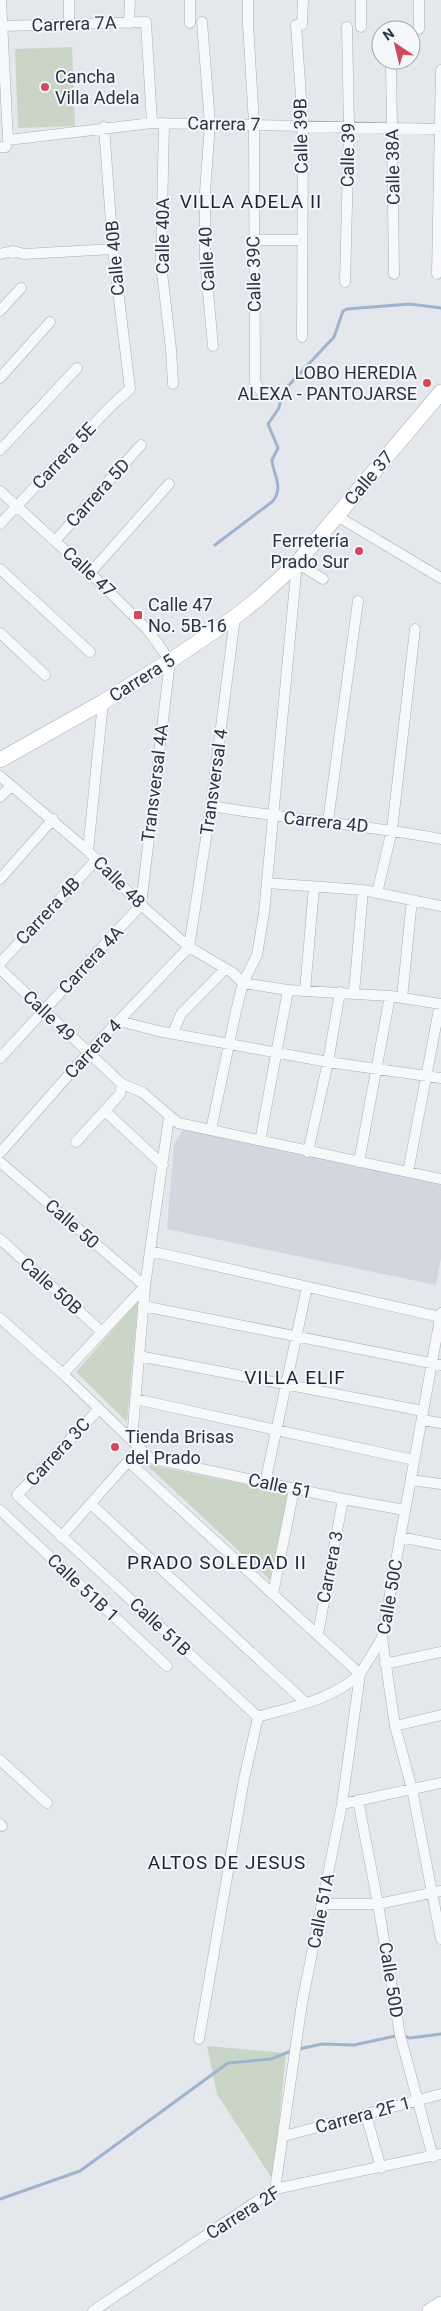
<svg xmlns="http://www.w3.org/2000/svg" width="441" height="2311" font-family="Roboto,sans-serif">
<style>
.built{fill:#d2d6de}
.green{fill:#c9d6c5}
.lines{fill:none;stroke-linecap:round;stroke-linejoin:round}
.stream{stroke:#9fb4cc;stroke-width:3}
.street-casing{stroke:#a9aeb7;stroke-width:11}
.secondary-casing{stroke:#a9aeb7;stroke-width:16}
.street{stroke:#f7f8fa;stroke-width:10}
.secondary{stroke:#fff;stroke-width:15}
.poi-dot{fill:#d1495b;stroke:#f4f6f9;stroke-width:2}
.labels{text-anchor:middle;stroke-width:4;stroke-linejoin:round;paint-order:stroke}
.street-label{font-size:18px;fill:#2b3445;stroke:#f4f6f9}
.poi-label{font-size:18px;fill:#2b3445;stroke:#f4f6f9;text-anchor:start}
.neighbourhood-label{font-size:19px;letter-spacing:1px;fill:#1d2536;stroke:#f4f6f9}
</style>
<rect width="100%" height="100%" fill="#e4e7ec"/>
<path class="built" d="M185 1128 441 1184V1258L436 1285 167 1229 174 1144Z"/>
<path class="green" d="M72 47 75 126 18 128 15 49Z
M138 1301 127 1422 76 1372Z
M146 1464 288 1493 270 1580Z
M207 2046 286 2053 273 2180 217 2094Z"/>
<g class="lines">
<path class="stream" d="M215 545 273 501C284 486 273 475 272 460L278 448 268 424 279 408 281 397 288 386 334 337 343 311 347 309 410 304 441 308
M0 2199 80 2171 228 2063 271 2059 294 2050 322 2044 354 2045 400 2035 410 2038 441 2034"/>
<g class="street-casing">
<path id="street" d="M1 0 8 140 152 123 441 129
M248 0V24L254 124 255 382 264 396
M202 22 210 124 205 192V259L213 346
M69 23V0
M129 23 130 0
M190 23V0
M296 25 303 126 302 337
M302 25 303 0
M2 26 146 22 152 123
M361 27V0
M390 28V30
M419 29V0
M391 60 394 274
M164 123 161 264 171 349 173 384
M0 147H6
M253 240H301
M0 254 13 251 24 254 113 249
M437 274 441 70
M345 282 349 127 347 27
M0 311 21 288
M0 378 50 322
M0 450 77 368
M0 491 90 573 148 630 170 661 141 905 0 1058
M337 516 441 578
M0 524 109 408 130 389 113 249 104 127
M55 541 141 445
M0 569 90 652
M90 573 169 484
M0 633 45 675
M0 776 88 851 141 905 189 947 233 973 243 983 288 990 390 996 441 1004
M0 797 11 786
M211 806C288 819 365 825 441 839
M328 821 358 601
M88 851 103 702
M0 879 53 819
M267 883 363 890 441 906
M377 893 392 830 415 629
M0 963 97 859
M0 969 122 1084 142 1092 178 1123 441 1179
M305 991 314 887
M354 993 363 890
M402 998 412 900
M119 1021 158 1031 328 1062 441 1078
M173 1033 181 1014 225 969
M105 1111 163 1165
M211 1130 236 1011 243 983 257 955 264 913 297 563 323 579
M257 1140 261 1136 288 990
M76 1142 120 1094 122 1084
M308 1152 328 1062 340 992
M0 1153 88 1053 189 947 211 806 235 617
M0 1162 145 1286 63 1374
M359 1162 390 996
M408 1172 440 1004
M0 1239 102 1332
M150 1251 440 1317
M143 1306 441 1365
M441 1313 382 1638 395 1726 412 1789 441 1939
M0 1318 63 1374 150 1458 343 1499 405 1510
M139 1356 423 1411
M135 1399 414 1460
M99 1409 17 1495 258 1717
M422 1420 441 1423
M132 1440 145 1286 169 1117
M128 1461 360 1674C332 1700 294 1706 258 1717
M411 1480 441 1484
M265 1483 307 1287
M91 1504 306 1703
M0 1510 167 1666
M61 1537 140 1448
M400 1537 441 1545
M273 1594 294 1489
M318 1634 343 1499
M385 1664 441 1652
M395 1726 441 1715
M0 1760 47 1803
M358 1800 378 1904 400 2035 433 2157
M342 1804 441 1783
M0 1824 2 1826
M322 1904H378L441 1891
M199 2039 244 1779 258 1717
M366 2115 381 2168
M284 2136 441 2094
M275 2189 302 2003 342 1804 360 1674 382 1638
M93 2311 275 2189 441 2154"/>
</g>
<g class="secondary-casing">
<path id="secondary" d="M0 760 103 702 170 661 235 617 259 598 297 563 441 392
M430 2311 441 2304"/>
</g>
<use href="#street" class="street"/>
<use href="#secondary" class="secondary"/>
</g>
<g class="poi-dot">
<circle cx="45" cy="87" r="5"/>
<circle cx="427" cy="383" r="5"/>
<circle cx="359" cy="551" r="5"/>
<rect x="133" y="610" width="10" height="10" rx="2.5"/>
<circle cx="115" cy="1447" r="5"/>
</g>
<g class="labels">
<g class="street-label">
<text transform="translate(74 24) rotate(-2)" y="6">Carrera 7A</text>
<text transform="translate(224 124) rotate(1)" y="6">Carrera 7</text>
<text transform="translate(301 136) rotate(-91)" y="6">Calle 39B</text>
<text transform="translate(348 155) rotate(-89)" y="6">Calle 39</text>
<text transform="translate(393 167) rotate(-91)" y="6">Calle 38A</text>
<text transform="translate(163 236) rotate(-90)" y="6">Calle 40A</text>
<text transform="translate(115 258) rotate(-95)" y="6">Calle 40B</text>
<text transform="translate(207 259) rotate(-93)" y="6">Calle 40</text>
<text transform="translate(254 274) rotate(-91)" y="6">Calle 39C</text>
<text transform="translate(64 456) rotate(-47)" y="6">Carrera 5E</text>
<text transform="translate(369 478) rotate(-50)" y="6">Calle 37</text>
<text transform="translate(98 493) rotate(-48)" y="6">Carrera 5D</text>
<text transform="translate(89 572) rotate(43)" y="6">Calle 47</text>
<text transform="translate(142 678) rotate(-32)" y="6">Carrera 5</text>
<text transform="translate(214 782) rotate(-82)" y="6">Transversal 4</text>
<text transform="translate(155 783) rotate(-83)" y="6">Transversal 4A</text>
<text transform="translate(326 822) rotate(6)" y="6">Carrera 4D</text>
<text transform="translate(119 882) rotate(45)" y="6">Calle 48</text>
<text transform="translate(48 911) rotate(-47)" y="6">Carrera 4B</text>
<text transform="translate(91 960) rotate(-47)" y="6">Carrera 4A</text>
<text transform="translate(49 1016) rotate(44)" y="6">Calle 49</text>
<text transform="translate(93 1049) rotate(-47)" y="6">Carrera 4</text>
<text transform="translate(72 1224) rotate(41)" y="6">Calle 50</text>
<text transform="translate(51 1286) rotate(42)" y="6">Calle 50B</text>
<text transform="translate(58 1452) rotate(-47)" y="6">Carrera 3C</text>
<text transform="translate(280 1486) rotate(12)" y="6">Calle 51</text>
<text transform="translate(330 1567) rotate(-79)" y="6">Carrera 3</text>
<text transform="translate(83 1588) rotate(43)" y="6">Calle 51B 1</text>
<text transform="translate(390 1597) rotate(-80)" y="6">Calle 50C</text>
<text transform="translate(160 1627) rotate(43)" y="6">Calle 51B</text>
<text transform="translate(321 1911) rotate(-79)" y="6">Calle 51A</text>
<text transform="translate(391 1980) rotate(81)" y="6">Calle 50D</text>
<text transform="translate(363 2115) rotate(-15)" y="6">Carrera 2F 1</text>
<text transform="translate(243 2213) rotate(-32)" y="6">Carrera 2F</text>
</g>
<g class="poi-label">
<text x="55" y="83">Cancha<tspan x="55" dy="21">Villa Adela</tspan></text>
<text x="417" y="379" text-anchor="end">LOBO HEREDIA<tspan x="417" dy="21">ALEXA - PANTOJARSE</tspan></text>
<text x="349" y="547" text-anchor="end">Ferretería<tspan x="349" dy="21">Prado Sur</tspan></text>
<text x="148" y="611">Calle 47<tspan x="148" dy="21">No. 5B-16</tspan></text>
<text x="125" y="1443">Tienda Brisas<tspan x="125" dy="21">del Prado</tspan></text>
</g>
<g class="neighbourhood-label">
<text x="251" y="208">VILLA ADELA II</text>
<text x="295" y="1384">VILLA ELIF</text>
<text x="217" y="1569">PRADO SOLEDAD II</text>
<text x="227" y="1869">ALTOS DE JESUS</text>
</g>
</g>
<g transform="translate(396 45) rotate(325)"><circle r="24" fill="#f4f6f9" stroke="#a4a8b1"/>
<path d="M0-4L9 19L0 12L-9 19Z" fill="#d1495b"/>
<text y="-8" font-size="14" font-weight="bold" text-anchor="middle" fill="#2b3445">N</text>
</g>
</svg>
